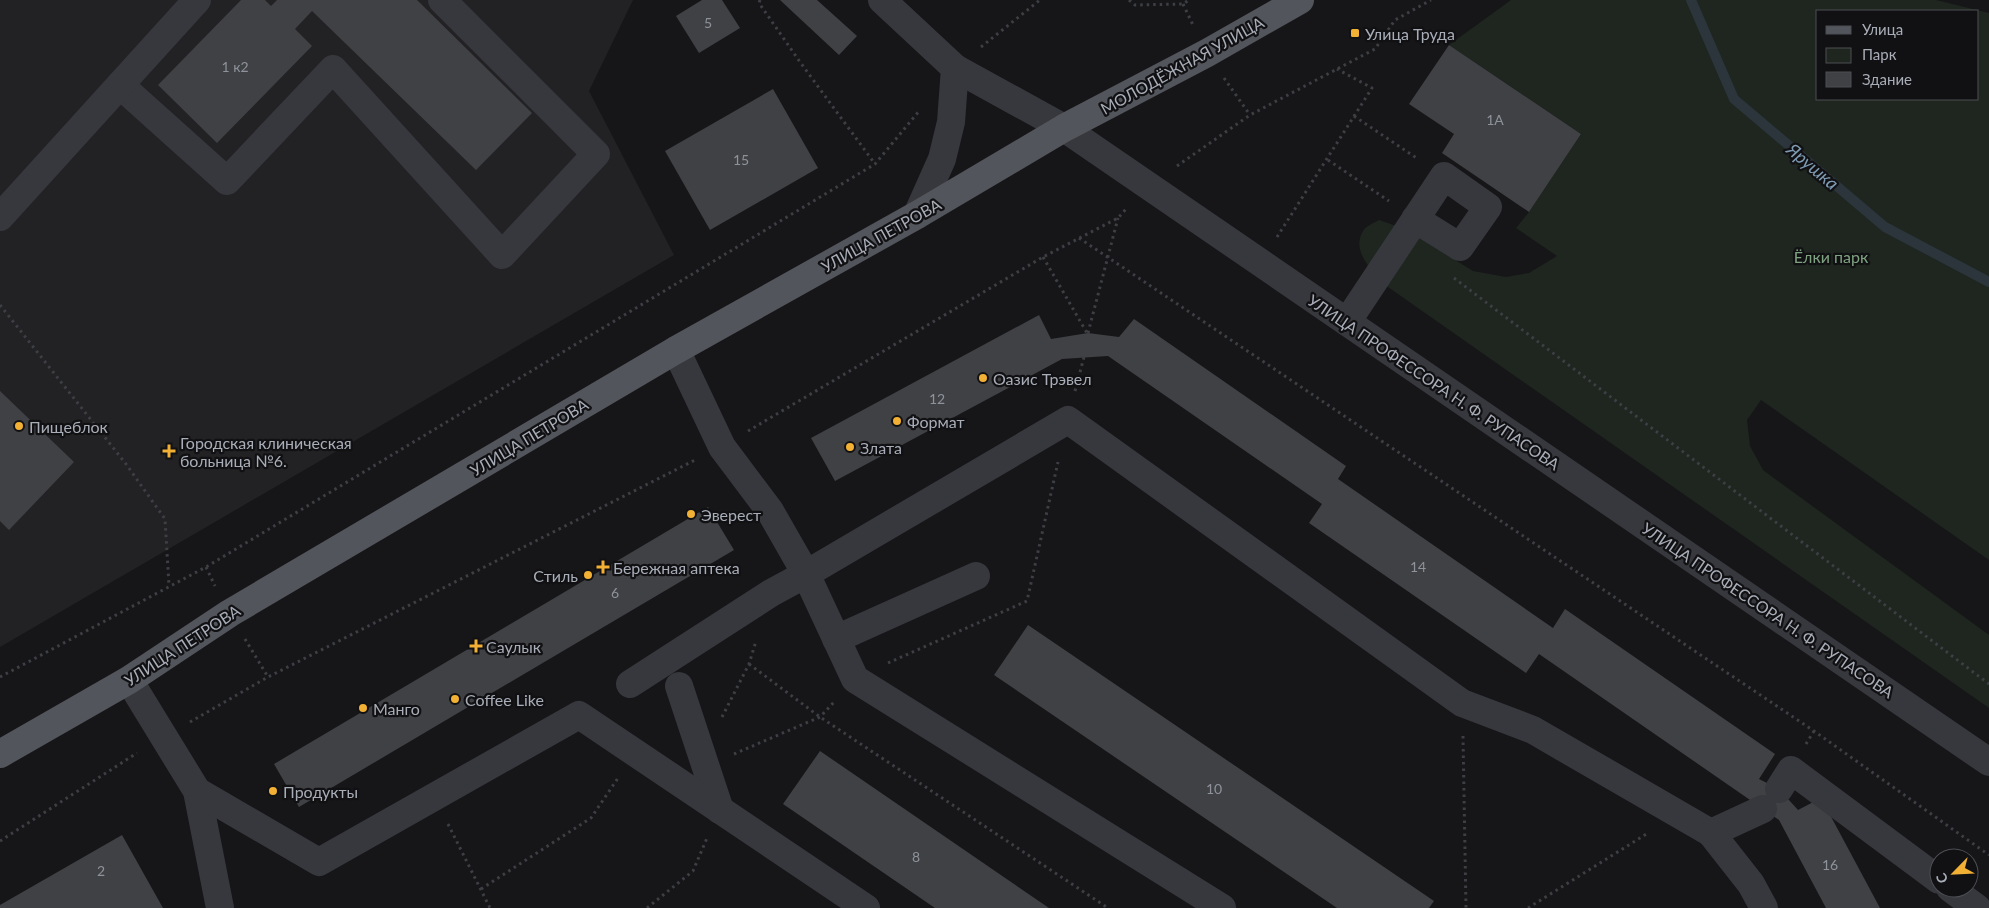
<svg xmlns="http://www.w3.org/2000/svg" width="1989" height="908" font-family="Lato,sans-serif">
<rect width="100%" height="100%" fill="#161618"/>
<path fill="#222225" d="M0 0H633L589 91 674 255 0 647Z"/>
<path fill="#1e261f" fill-rule="evenodd" d="M1511 0H1936L1989 13V560L1761 400 1747 420 1750 446 1763 470 1989 635V708L1388 287C1375 274 1350 252 1363 231 1366 226 1374 223 1379 220L1405 229 1473 271 1506 277 1529 273 1557 256 1516 228 1529 212 1581 134 1449 45ZM1818 11H1978V99H1818Z"/>
<g fill="none" stroke-linecap="round" stroke-linejoin="round">
<path stroke="#2c353c" stroke-width="10" d="M1691 0 1734 99 1885 227 1989 282"/>
</g>
<g fill="#404145">
<path d="M241 0H265L271 6 277 0H417L532 113 476 170 312 11 295 29 312 46 217 143 158 85Z"/>
<path d="M702 0H722L740 28 699 53 676 16Z"/>
<path d="M780 0H817L857 36 839 55Z"/>
<path d="M1449 45 1581 134 1529 212 1442 153 1454 134 1409 104Z"/>
<path d="M773 89 818 168 710 230 665 151Z"/>
<path d="M1039 315 1051 339 1088 333 1119 337 1134 319 1346 466 1338 479 1553 628 1565 609 1775 754 1759 779 1779 789 1798 810 1821 798 1880 908H1826L1779 820 1539 654 1526 673 1309 523 1322 504 1108 356 1062 359 835 481 811 438Z"/>
<path d="M0 391 74 462 9 530 0 521Z"/>
<path d="M708 507 734 550 299 807 274 764Z"/>
<path d="M1028 625 1434 901 1429 908H1337L994 675Z"/>
<path d="M820 751 1049 908H935L783 804Z"/>
<path d="M122 835 163 908H0V905Z"/>
</g>
<g fill="none" stroke-linecap="round" stroke-linejoin="round">
<g stroke="#3d3f44" stroke-width="3" stroke-dasharray="2.5 4" stroke-linecap="butt">
<path d="M760 0 759 3 800 62 875 164"/>
<path d="M1129 0 1135 5 1183 4 1189 0"/>
<path d="M1183 4 1193 25"/>
<path d="M981 47 1040 0"/>
<path d="M1224 78 1250 115"/>
<path d="M1354 116 1418 159"/>
<path d="M1328 160 1389 201"/>
<path d="M1177 166 1250 115 1375 49 1395 20 1431 0"/>
<path d="M1277 237 1372 88 1337 69"/>
<path d="M1079 238 1814 731 1989 855"/>
<path d="M1043 257 1087 333"/>
<path d="M1454 278 1989 684"/>
<path d="M0 305 126 464 165 519 169 586"/>
<path d="M1088 333 1118 218"/>
<path d="M1075 391 1084 357"/>
<path d="M748 431 1043 257 1118 218 1126 209"/>
<path d="M206 567 215 586"/>
<path d="M245 639 268 677"/>
<path d="M888 663 1027 601 1058 462"/>
<path d="M749 664 820 717 1108 908"/>
<path d="M0 677 206 567 875 164 920 110"/>
<path d="M722 717 749 664 756 641"/>
<path d="M190 722 268 677 695 460"/>
<path d="M1463 736 1466 908"/>
<path d="M1806 744 1814 731"/>
<path d="M734 754 820 717 835 701"/>
<path d="M448 824 490 908"/>
<path d="M0 841 137 753"/>
<path d="M481 889 591 818 618 778"/>
<path d="M647 908 693 871 707 838"/>
<path d="M1528 908 1648 833"/>
</g>
<g stroke="#37383d" stroke-width="28">
<path d="M882 0 955 68 1064 128 1989 762"/>
<path d="M120 85 227 181 333 69 502 255 596 154 442 0"/>
<path d="M917 215 942 159 951 122 955 68"/>
<path d="M0 217 197 0"/>
<path d="M1347 322 1444 176 1488 207 1460 247 1415 219"/>
<path d="M676 350 722 447 770 511 806 574 1068 420 1462 703 1533 730 1711 833 1763 809"/>
<path d="M836 639 976 576"/>
<path d="M129 680 197 791 220 908"/>
<path d="M630 684 771 593 806 574 855 679 1222 908"/>
<path d="M679 686 720 810"/>
<path d="M1779 789 1791 770 1939 880"/>
<path d="M197 791 319 862 579 715 866 908"/>
<path d="M1711 833 1751 884 1764 908"/>
<path d="M1950 888 1977 908"/>
</g>
<path stroke="#53555c" stroke-width="28" d="M0 754 129 680 230 613 676 350 917 215 1064 128 1207 53 1300 0"/>
</g>
<g fill="#f2b134" stroke="#111113" stroke-width="2">
<rect x="1350" y="28" width="10" height="10" rx="2.5"/>
<circle cx="983" cy="378" r="5"/>
<circle cx="897" cy="421" r="5"/>
<circle cx="19" cy="426" r="5"/>
<circle cx="850" cy="447" r="5"/>
<path d="M166.5 443.5h5v5h5v5h-5v5h-5v-5h-5v-5h5z"/>
<circle cx="691" cy="514" r="5"/>
<path d="M600.5 559.5h5v5h5v5h-5v5h-5v-5h-5v-5h5z"/>
<circle cx="588" cy="575" r="5"/>
<path d="M473.5 638.5h5v5h5v5h-5v5h-5v-5h-5v-5h5z"/>
<circle cx="455" cy="699" r="5"/>
<circle cx="363" cy="708" r="5"/>
<circle cx="273" cy="791" r="5"/>
</g>
<g text-anchor="middle" dominant-baseline="central" stroke-width="4.5" stroke-linejoin="round" paint-order="stroke">
<g font-size="14" fill="#8e929b">
<text x="708" y="22">5</text>
<text x="235" y="66">1 к2</text>
<text x="1495" y="119">1А</text>
<text x="741" y="159">15</text>
<text x="937" y="398">12</text>
<text x="1418" y="566">14</text>
<text x="615" y="592">6</text>
<text x="1214" y="788">10</text>
<text x="916" y="856">8</text>
<text x="1830" y="864">16</text>
<text x="101" y="870">2</text>
</g>
<g font-size="16" fill="#a8adb8" stroke="#111113" text-anchor="start">
<text x="1365" y="33">Улица Труда</text>
<text x="993" y="378">Оазис Трэвел</text>
<text x="907" y="421">Формат</text>
<text x="29" y="426">Пищеблок</text>
<text x="180" y="442">Городская клиническая<tspan x="180" dy="18">больница №6.</tspan></text>
<text x="860" y="447">Злата</text>
<text x="701" y="514">Эверест</text>
<text x="613" y="567">Бережная аптека</text>
<text x="578" y="575" text-anchor="end">Стиль</text>
<text x="486" y="646">Саулык</text>
<text x="465" y="699">Coffee Like</text>
<text x="373" y="708">Манго</text>
<text x="283" y="791">Продукты</text>
</g>
<g font-size="16" fill="#a8adb8" stroke="#111113">
<text transform="translate(1182 65) rotate(-29)">МОЛОДЁЖНАЯ УЛИЦА</text>
<text transform="translate(881 235) rotate(-29)">УЛИЦА ПЕТРОВА</text>
<text transform="translate(1434 382) rotate(34)">УЛИЦА ПРОФЕССОРА Н. Ф. РУПАСОВА</text>
<text transform="translate(529 437) rotate(-31)">УЛИЦА ПЕТРОВА</text>
<text transform="translate(1768 610) rotate(34)">УЛИЦА ПРОФЕССОРА Н. Ф. РУПАСОВА</text>
<text transform="translate(182 645) rotate(-33)">УЛИЦА ПЕТРОВА</text>
</g>
<g font-size="16" fill="#7fa381" stroke="#111113">
<text x="1831" y="256">Ёлки парк</text>
</g>
<g font-size="18" font-style="italic" fill="#7f9bb3" stroke="#111113">
<text transform="translate(1813 166) rotate(40)">Ярушка</text>
</g>
</g>
<rect x="1816" y="10" width="162" height="90" fill="#111113" stroke="#4d4f55"/>
<rect x="1826" y="26" width="25" height="8" fill="#53555c" stroke="#4d4f55"/>
<text x="1862" y="35" font-size="15" fill="#a8adb8">Улица</text>
<rect x="1826" y="48" width="25" height="15" fill="#1e261f" stroke="#4d4f55"/>
<text x="1862" y="60" font-size="15" fill="#a8adb8">Парк</text>
<rect x="1826" y="72" width="25" height="15" fill="#404145" stroke="#4d4f55"/>
<text x="1862" y="85" font-size="15" fill="#a8adb8">Здание</text>
<g transform="translate(1954 873) rotate(246)"><circle r="24" fill="#111113" stroke="#4d4f55"/>
<path d="M0-4L9 19L0 12L-9 19Z" fill="#f2b134"/>
<text y="-8" font-size="14" font-weight="bold" text-anchor="middle" fill="#a8adb8">С</text>
</g>
</svg>
